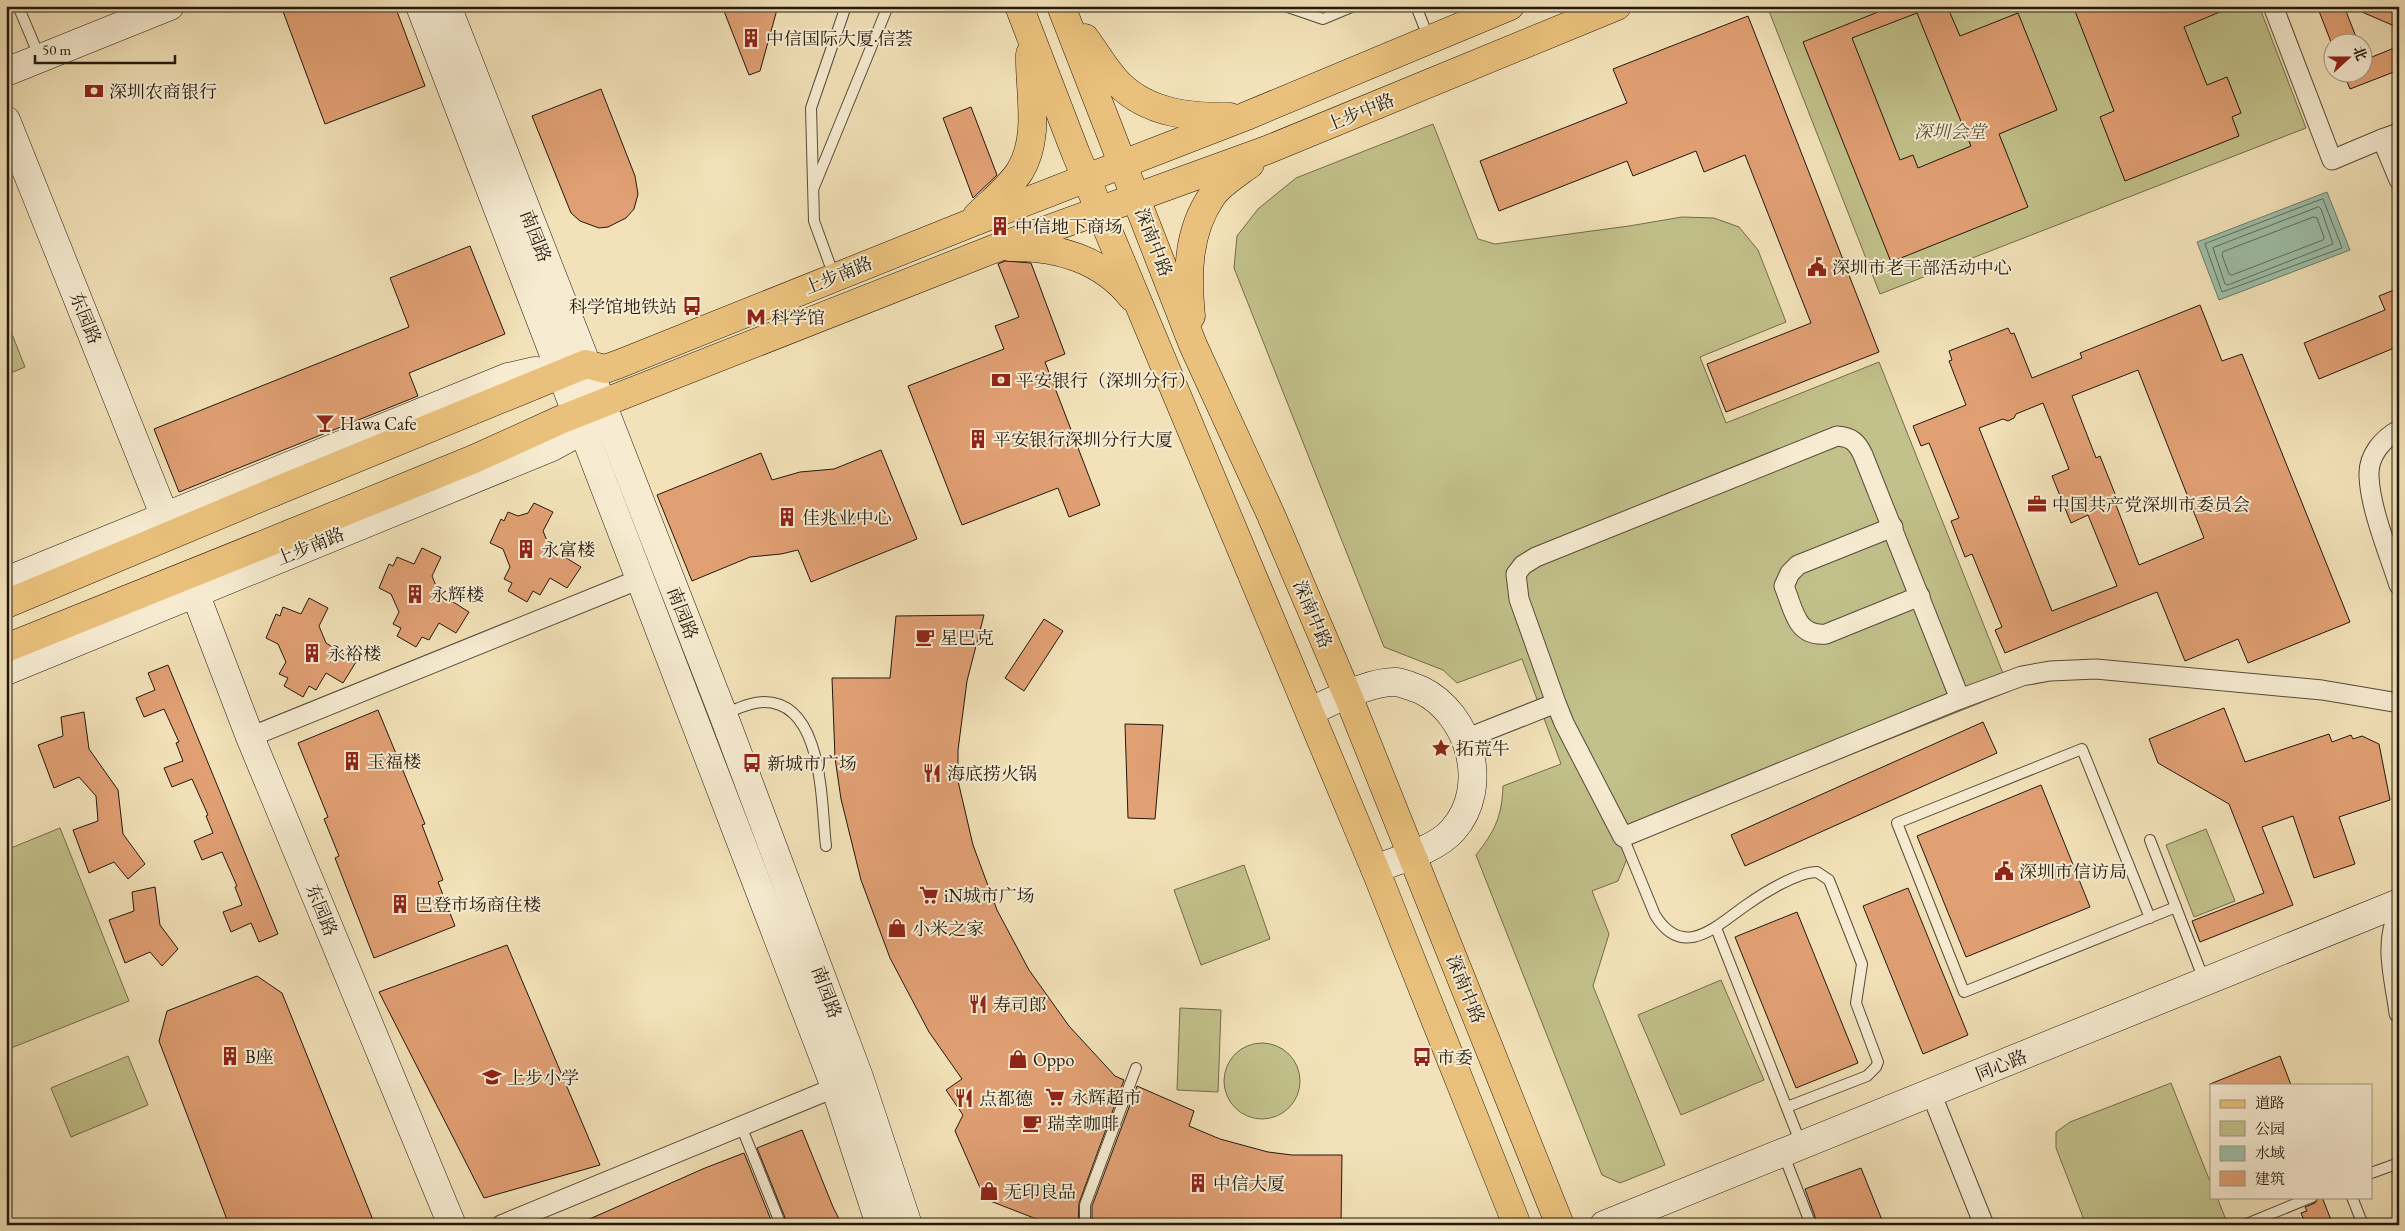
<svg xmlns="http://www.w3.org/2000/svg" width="2405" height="1231" font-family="'EB Garamond','Noto Serif SC',serif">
<rect width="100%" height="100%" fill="#f3e2b9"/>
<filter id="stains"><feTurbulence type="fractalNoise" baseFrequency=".004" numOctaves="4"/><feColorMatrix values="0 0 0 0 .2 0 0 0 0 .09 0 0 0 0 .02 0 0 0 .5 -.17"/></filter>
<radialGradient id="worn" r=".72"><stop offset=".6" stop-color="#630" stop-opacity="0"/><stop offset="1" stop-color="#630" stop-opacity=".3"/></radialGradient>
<g fill="#c2c18b" stroke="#726c4c">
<path d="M1767 6H2259L2306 128 1880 294Z"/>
<path d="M1433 124 1478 239 1495 244 1629 226 1682 217 1714 218 1739 227 1758 250 1786 322 1700 357 1726 423 1879 362 2010 691 1634 841 1618 881 1592 891 1609 934 1593 986 1665 1165 1620 1183 1602 1175 1476 855C1495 831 1502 816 1503 786L1561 764 1522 659 1457 683 1443 670 1384 647 1234 268 1237 236 1258 209 1296 178Z"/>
<path d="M6 319 25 367 6 375Z"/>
<path d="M60 828 129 1001 6 1050V850Z"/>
<path d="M2206 829 2235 901 2194 917 2166 845Z"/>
<path d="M1244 865 1270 939 1201 965 1174 890Z"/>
<path d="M1721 980 1764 1080 1681 1115 1638 1015Z"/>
<path d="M1180 1008 1221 1010 1218 1092 1177 1090Z"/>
<circle cx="1262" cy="1081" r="38"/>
<path d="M128 1056 148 1105 71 1137 51 1088Z"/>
<path d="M2171 1083 2211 1184V1197H2217L2228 1225H2086L2056 1148V1132L2070 1122Z"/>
</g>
<path fill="#9dbfa9" stroke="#6b7c6b" d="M2327 192 2350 250 2219 300 2197 242Z"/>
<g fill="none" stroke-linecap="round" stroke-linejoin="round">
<g stroke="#5f6c5c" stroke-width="1">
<path d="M2323 199 2342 248 2222 292 2205 244Z"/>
<path d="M2319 207 2321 209 2333 244 2228 285 2225 284 2213 248Z"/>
<path d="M2314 217 2317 218 2324 237 2323 240 2232 275 2229 274 2222 255 2223 252Z"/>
</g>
</g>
<g fill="#e1a074" stroke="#21180e" fill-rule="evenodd">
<path d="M281 6H395L425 86 325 124Z"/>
<path d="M722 6H778L760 71 749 75Z"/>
<path d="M1893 6H1947L1960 36 2018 13 2057 110 1999 134 2028 207 1891 262 1803 42ZM1917 13 1971 146 1918 168 1913 155 1900 160 1852 38Z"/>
<path d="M2073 6H2234L2184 27 2207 85 2227 77 2241 113 2232 117 2239 136 2125 181 2100 117 2114 111Z"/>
<path d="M2317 6H2344L2358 42H2331Z"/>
<path d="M2348 6H2399V28Z"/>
<path d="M1748 16 1879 352 1726 412 1707 364 1811 323 1745 155 1704 172 1696 151 1633 176 1627 161 1499 211 1480 161 1627 103 1613 69Z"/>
<path d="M2399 46V70L2350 89 2343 72H2362V61Z"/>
<path d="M601 89 635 176 638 194 634 209 626 218 608 227 599 228 580 221 571 213 532 116Z"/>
<path d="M971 107 997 175 973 198 943 118Z"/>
<path d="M470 246 505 334 409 373 418 396 179 492 154 429 409 327 390 278Z"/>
<path d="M1005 261 1031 263 1065 354 1045 362 1100 505 1069 517 1058 488 962 525 908 386 1004 349 995 326 1019 317 998 264Z"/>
<path d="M2399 288V346L2319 379 2304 343 2385 310 2379 296Z"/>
<path d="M2200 305 2222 361 2242 354 2350 622 2248 663 2238 639 2185 661 2157 592 2005 653 1995 630 2002 627 1972 554 1965 557 1951 521 1959 518 1929 443 1921 446 1913 426 1966 405 1949 361 1952 360 1949 351 2008 328 2011 334 2014 333 2032 378 2082 358 2080 353ZM2138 370 2204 538 2139 565 2116 505 2119 504 2100 456 2096 458 2072 396ZM2043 403 2069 469 2052 476 2071 523 2088 515 2117 586 2052 611 1979 428 2003 419 2008 421 2014 418 2016 414Z"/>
<path d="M881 450 917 539 811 582 798 550 781 554 750 557 692 581 657 495 761 453 772 480 800 472 834 469Z"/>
<path d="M534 503 553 512 543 531 550 548 581 567 567 588 550 578 540 595 533 591 527 602 508 591 512 583 504 579 510 567 503 549 490 543 501 519 504 521 508 512 518 516 528 513Z"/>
<path d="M422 548 441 557 432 576 439 593 469 612 456 633 439 623 429 640 422 637 416 647 397 636 401 628 393 624 399 612 391 594 379 588 389 564 393 566 397 557 414 564Z"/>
<path d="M309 598 328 608 319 626 326 643 356 662 343 683 326 673 316 690 309 686 303 697 284 686 288 678 279 674 286 662 278 644 266 638 276 614 280 616 283 607 301 614Z"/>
<path d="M984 615 967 681 958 750V781L973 845 997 910 1029 970 1069 1026 1115 1076 1124 1080 1079 1203 1078 1225H1052L985 1199 955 1131 963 1115 946 1090 962 1079 929 1032 890 958 861 880 841 799 835 758 832 678H890L896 616Z"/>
<path d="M1044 619 1063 631 1024 691 1005 678Z"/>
<path d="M168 665 278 934 259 942 251 923 231 932 223 912 242 905 235 887 237 886 222 852 202 860 194 841 213 833 206 816 208 815 192 779 172 787 164 768 183 761 176 743 179 742 164 709 144 717 136 698 155 690 148 673Z"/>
<path d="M2224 708 2245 762 2329 734 2332 742 2351 735 2353 739 2362 736 2379 744 2390 800 2339 817 2355 864 2314 878 2293 816 2262 827 2293 905 2200 942 2192 921 2264 893 2229 804 2158 763 2149 739Z"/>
<path d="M378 710 425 824 422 825 443 880 438 882 455 926 374 958 335 858 339 856 324 819 328 817 298 743Z"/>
<path d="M84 712 89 749 118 790 123 834 145 864 128 879 114 862 89 873 73 830 98 821 96 796 79 777 54 788 38 745 63 736 61 717Z"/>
<path d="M1983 722 1997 753 1745 866 1731 835Z"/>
<path d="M1125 724 1163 725 1155 819 1128 818Z"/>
<path d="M2041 785 2090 907 1966 957 1917 836Z"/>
<path d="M155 887 160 925 178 949 162 966 150 952 125 963 109 920 134 911 132 892Z"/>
<path d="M1908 888 1968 1035 1923 1054 1863 906Z"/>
<path d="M1797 912 1858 1063 1796 1088 1735 937Z"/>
<path d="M507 945 600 1165 484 1198 379 992Z"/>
<path d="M257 976 282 993 375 1225H229L159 1041 167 1011Z"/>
<path d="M2280 1056 2291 1085H2210V1084Z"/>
<path d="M1137 1086 1194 1111 1189 1126 1220 1139 1268 1152 1292 1155H1342L1341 1225H1092V1206Z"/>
<path d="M802 1130 833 1207 842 1225H788L757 1148Z"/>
<path d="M744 1153 773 1225H576L705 1168Z"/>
<path d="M1861 1168 1884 1225H1818L1805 1189Z"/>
<path d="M2319 1197H2322L2333 1225H2306L2301 1213 2307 1211 2305 1207 2315 1203Z"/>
</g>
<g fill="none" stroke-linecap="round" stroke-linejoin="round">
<g stroke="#564a39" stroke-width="12">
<g id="lane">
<path d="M18 6 40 58"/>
<path d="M1285 6 1323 19 1354 6"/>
<path d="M1416 6 1429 39"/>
<path d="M814 187 888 6"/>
<path d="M834 276 814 221 811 108 846 6"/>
<path d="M724 714C737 709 750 702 764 702 824 702 821 804 826 846"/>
<path d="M1623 837 1655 915C1684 962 1718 924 1748 904 1763 893 1798 872 1817 872L1829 880 1862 964 1856 1003 1878 1062 1876 1067 1867 1076 1787 1107"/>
<path d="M2150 840 2204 980"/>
<path d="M2150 918 2082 749 1897 823 1964 992 2176 907"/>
<path d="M1716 928 1801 1144"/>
<path d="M741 1126 781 1225"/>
<path d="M1783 1153 1811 1225"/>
<path d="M2371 1173 2399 1163"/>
<path d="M2352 1197 2363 1225"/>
<path d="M1085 1225V1205L1136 1068"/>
<path d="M2244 1225 2312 1197"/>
</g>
</g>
<g stroke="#564a39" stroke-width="21">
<g id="street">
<path d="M2273 6 2332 160 2382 139 2399 180"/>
<path d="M2382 139 2399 133"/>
<path d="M2399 430C2382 439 2368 456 2369 476 2370 508 2389 554 2399 585"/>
<path d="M1893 527 1798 565 1790 573 1784 586C1794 610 1796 637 1826 634L1920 596"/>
<path d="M1960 699 2022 676 2050 671 2096 669 2322 690 2399 703"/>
<path d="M250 737 640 579"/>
<path d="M1465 739 1556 703 1564 723 1623 837 1960 699 1863 455C1857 442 1851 437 1837 436L1536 557 1523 565 1516 574 1519 599 1556 703"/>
<path d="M2399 913C2383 943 2395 981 2399 1013"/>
<path d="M1931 1093 1984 1225"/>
<path d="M501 1225 846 1083"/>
</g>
</g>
<g stroke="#21180e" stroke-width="29">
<g id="secondary">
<path d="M420 6 835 1087 880 1225"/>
<path d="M447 6 723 714 859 1077 908 1225"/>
<path d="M6 72 170 6"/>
<path d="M6 120 165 517"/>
<path d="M6 581 508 377 535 371 561 373"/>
<path d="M195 593 250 737 452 1225"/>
<path d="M6 671 552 447 583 430 595 416"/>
<path d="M1310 711C1334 701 1370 681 1396 682 1404 683 1413 687 1421 690 1470 714 1491 787 1453 830 1437 849 1398 860 1375 869"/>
<path d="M1604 1225 2399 903"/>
</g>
</g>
<g stroke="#21180e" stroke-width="29">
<g id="primary">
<path d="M1019 6 1076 154 1375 869 1517 1225"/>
<path d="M1061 6 1193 345 1271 515 1348 696 1560 1225"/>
<path d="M1085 38C1096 53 1106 71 1119 84 1149 114 1191 117 1230 117"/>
<path d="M977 216C991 202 1009 188 1020 171 1041 136 1029 93 1030 54"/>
<path d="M1010 247C1056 246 1102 259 1132 297"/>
<path d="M1191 316C1187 275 1187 232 1212 196 1220 184 1238 173 1250 164"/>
<path d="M274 492 586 364 605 369 619 364 971 223 1244 117 1510 6"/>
<path d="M292 533 474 459 560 420 991 250 1267 150 1617 6"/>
</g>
</g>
<g stroke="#21180e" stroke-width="29">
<g id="highway">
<path d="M6 604 274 492"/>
<path d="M6 648 292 533"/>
</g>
</g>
<use href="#lane" stroke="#f7ecd2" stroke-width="10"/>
<use href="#street" stroke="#f7ecd2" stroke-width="19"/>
<use href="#secondary" stroke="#f7ecd2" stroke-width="28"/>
<use href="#primary" stroke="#eac17c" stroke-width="28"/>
<use href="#highway" stroke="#eac17c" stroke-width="28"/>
</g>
<defs>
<g id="building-bare" transform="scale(1.5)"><path d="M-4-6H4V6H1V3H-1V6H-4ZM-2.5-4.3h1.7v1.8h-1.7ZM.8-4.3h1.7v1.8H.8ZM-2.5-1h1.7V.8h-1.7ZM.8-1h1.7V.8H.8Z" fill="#8f2418" stroke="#f7ecd2" stroke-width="2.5" paint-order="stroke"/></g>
<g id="bank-bare" transform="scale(1.5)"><path d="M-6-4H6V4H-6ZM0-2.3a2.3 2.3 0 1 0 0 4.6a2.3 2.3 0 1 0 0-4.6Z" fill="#8f2418" stroke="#f7ecd2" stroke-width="2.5" paint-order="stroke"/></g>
<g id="civic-bare" transform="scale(1.5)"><path d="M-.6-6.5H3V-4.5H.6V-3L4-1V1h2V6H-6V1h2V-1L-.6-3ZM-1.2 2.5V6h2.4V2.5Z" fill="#8f2418" stroke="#f7ecd2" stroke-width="2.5" paint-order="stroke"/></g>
<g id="bus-bare" transform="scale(1.5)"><path d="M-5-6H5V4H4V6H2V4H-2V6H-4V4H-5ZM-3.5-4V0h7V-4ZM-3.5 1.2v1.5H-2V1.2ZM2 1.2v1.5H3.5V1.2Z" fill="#8f2418" stroke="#f7ecd2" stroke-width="2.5" paint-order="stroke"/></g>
<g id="metro-bare" transform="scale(1.5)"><path d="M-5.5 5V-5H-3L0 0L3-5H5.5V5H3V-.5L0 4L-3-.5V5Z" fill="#8f2418" stroke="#f7ecd2" stroke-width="2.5" paint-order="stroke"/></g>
<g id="bar-bare" transform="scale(1.5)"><path d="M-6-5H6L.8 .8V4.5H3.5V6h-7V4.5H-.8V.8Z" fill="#8f2418" stroke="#f7ecd2" stroke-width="2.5" paint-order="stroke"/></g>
<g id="office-bare" transform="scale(1.5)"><path d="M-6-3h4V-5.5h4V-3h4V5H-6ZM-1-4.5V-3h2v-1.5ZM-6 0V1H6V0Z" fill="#8f2418" stroke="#f7ecd2" stroke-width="2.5" paint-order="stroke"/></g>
<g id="cafe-bare" transform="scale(1.5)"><path d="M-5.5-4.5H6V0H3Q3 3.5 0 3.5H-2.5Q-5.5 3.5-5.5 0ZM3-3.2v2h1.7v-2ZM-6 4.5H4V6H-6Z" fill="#8f2418" stroke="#f7ecd2" stroke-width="2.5" paint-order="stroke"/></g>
<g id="sight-bare" transform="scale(1.5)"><path d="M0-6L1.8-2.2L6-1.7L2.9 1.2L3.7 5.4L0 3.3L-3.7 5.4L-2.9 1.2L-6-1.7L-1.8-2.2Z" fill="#8f2418" stroke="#f7ecd2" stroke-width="2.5" paint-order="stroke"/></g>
<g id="restaurant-bare" transform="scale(1.5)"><path d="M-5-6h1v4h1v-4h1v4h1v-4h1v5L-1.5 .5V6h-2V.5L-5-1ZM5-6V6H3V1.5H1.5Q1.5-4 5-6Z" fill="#8f2418" stroke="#f7ecd2" stroke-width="2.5" paint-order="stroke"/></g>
<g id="supermarket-bare" transform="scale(1.5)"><path d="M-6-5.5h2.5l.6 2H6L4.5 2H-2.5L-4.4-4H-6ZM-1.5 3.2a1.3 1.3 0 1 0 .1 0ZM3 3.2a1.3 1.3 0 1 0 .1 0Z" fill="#8f2418" stroke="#f7ecd2" stroke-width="2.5" paint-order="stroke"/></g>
<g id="shop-bare" transform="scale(1.5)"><path d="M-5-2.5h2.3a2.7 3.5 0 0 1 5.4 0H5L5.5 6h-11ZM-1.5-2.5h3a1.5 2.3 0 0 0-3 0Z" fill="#8f2418" stroke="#f7ecd2" stroke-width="2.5" paint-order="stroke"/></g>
<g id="school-bare" transform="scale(1.5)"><path d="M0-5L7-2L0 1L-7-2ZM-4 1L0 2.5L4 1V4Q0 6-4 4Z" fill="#8f2418" stroke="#f7ecd2" stroke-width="2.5" paint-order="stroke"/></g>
</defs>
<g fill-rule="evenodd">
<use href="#building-bare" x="751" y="38"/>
<use href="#bank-bare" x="94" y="91"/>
<use href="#building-bare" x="1000" y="226"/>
<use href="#civic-bare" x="1817" y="267"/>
<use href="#bus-bare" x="692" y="306"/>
<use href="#metro-bare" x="756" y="317"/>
<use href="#bank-bare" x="1001" y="380"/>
<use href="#bar-bare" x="325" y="423"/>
<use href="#building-bare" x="978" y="439"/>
<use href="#office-bare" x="2037" y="504"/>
<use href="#building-bare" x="787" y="517"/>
<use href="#building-bare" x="526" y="549"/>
<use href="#building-bare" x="415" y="594"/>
<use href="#cafe-bare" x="925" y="637"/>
<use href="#building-bare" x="312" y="653"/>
<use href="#sight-bare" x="1441" y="748"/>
<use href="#building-bare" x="352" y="761"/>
<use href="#bus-bare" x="752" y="763"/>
<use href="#restaurant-bare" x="932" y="773"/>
<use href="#civic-bare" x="2004" y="871"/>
<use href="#supermarket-bare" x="929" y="895"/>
<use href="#building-bare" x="400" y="904"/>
<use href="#shop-bare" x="897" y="928"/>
<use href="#restaurant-bare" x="978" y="1004"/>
<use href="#building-bare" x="230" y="1056"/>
<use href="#bus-bare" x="1422" y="1057"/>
<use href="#shop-bare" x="1018" y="1059"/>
<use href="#school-bare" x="492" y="1077"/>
<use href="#supermarket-bare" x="1055" y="1097"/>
<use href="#restaurant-bare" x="964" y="1098"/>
<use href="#cafe-bare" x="1032" y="1123"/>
<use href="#building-bare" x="1198" y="1183"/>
<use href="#shop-bare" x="989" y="1191"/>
</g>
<g text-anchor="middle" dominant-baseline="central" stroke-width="4" stroke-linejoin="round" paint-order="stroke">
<g font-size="18" fill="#21180e" stroke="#f7ecd2" text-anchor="start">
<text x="766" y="38">中信国际大厦·信荟</text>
<text x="109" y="91">深圳农商银行</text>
<text x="1015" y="226">中信地下商场</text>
<text x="1832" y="267">深圳市老干部活动中心</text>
<text x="677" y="306" text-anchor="end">科学馆地铁站</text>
<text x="771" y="317">科学馆</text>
<text x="1016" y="380">平安银行（深圳分行）</text>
<text x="340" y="423">Hawa Cafe</text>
<text x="993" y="439">平安银行深圳分行大厦</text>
<text x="2052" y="504">中国共产党深圳市委员会</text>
<text x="802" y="517">佳兆业中心</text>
<text x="541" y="549">永富楼</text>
<text x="430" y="594">永辉楼</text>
<text x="940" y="637">星巴克</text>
<text x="327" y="653">永裕楼</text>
<text x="1456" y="748">拓荒牛</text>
<text x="367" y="761">玉福楼</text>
<text x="767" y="763">新城市广场</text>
<text x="947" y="773">海底捞火锅</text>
<text x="2019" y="871">深圳市信访局</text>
<text x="944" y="895">iN城市广场</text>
<text x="415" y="904">巴登市场商住楼</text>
<text x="912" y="928">小米之家</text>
<text x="993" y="1004">寿司郎</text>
<text x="245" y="1056">B座</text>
<text x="1437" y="1057">市委</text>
<text x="1033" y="1059">Oppo</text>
<text x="507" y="1077">上步小学</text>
<text x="1070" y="1097">永辉超市</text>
<text x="979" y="1098">点都德</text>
<text x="1047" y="1123">瑞幸咖啡</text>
<text x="1213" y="1183">中信大厦</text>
<text x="1004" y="1191">无印良品</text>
</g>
<g font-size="18" fill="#21180e" stroke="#f7ecd2">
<text transform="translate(1360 112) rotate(-22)">上步中路</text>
<text transform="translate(536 236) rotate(69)">南园路</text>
<text transform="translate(1154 242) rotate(69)">深南中路</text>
<text transform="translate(838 275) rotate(-22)">上步南路</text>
<text transform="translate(86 318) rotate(68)">东园路</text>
<text transform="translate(310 546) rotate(-22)">上步南路</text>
<text transform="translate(683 613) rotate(69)">南园路</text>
<text transform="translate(1313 614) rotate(67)">深南中路</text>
<text transform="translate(322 910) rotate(68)">东园路</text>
<text transform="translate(1466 989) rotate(68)">深南中路</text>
<text transform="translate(827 992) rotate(70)">南园路</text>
<text transform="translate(2001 1065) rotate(-22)">同心路</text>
</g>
<g font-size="18" font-style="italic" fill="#59533a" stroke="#f7ecd2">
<text x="1950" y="131">深圳会堂</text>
</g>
</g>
<rect width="2405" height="1231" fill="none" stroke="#f3e2b9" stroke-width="25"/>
<rect x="8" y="8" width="2390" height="1216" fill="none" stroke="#21180e" stroke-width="2.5"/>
<rect x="12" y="12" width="2380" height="1206" fill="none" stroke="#21180e"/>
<rect x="2210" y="1084" width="162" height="115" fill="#f7ecd2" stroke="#a19784"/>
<rect x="2220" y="1100" width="25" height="8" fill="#eac17c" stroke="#a19784"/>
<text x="2255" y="1108" font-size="15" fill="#21180e">道路</text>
<rect x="2220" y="1121" width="25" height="15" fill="#c2c18b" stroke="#a19784"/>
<text x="2255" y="1134" font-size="15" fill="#21180e">公园</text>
<rect x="2220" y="1146" width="25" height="15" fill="#9dbfa9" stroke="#a19784"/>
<text x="2255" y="1158" font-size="15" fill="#21180e">水域</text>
<rect x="2220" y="1171" width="25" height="15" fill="#e1a074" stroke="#a19784"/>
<text x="2255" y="1184" font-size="15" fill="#21180e">建筑</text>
<g transform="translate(2348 58) rotate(69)"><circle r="24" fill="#f7ecd2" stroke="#a19784"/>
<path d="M0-4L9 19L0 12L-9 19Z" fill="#8f2418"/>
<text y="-8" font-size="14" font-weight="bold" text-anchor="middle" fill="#21180e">北</text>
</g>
<path d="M35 55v8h140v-8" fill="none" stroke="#21180e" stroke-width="2.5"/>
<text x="42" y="55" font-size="15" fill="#21180e" stroke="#f7ecd2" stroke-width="4" paint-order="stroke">50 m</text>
<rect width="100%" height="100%" filter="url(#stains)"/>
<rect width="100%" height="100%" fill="url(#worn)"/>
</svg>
